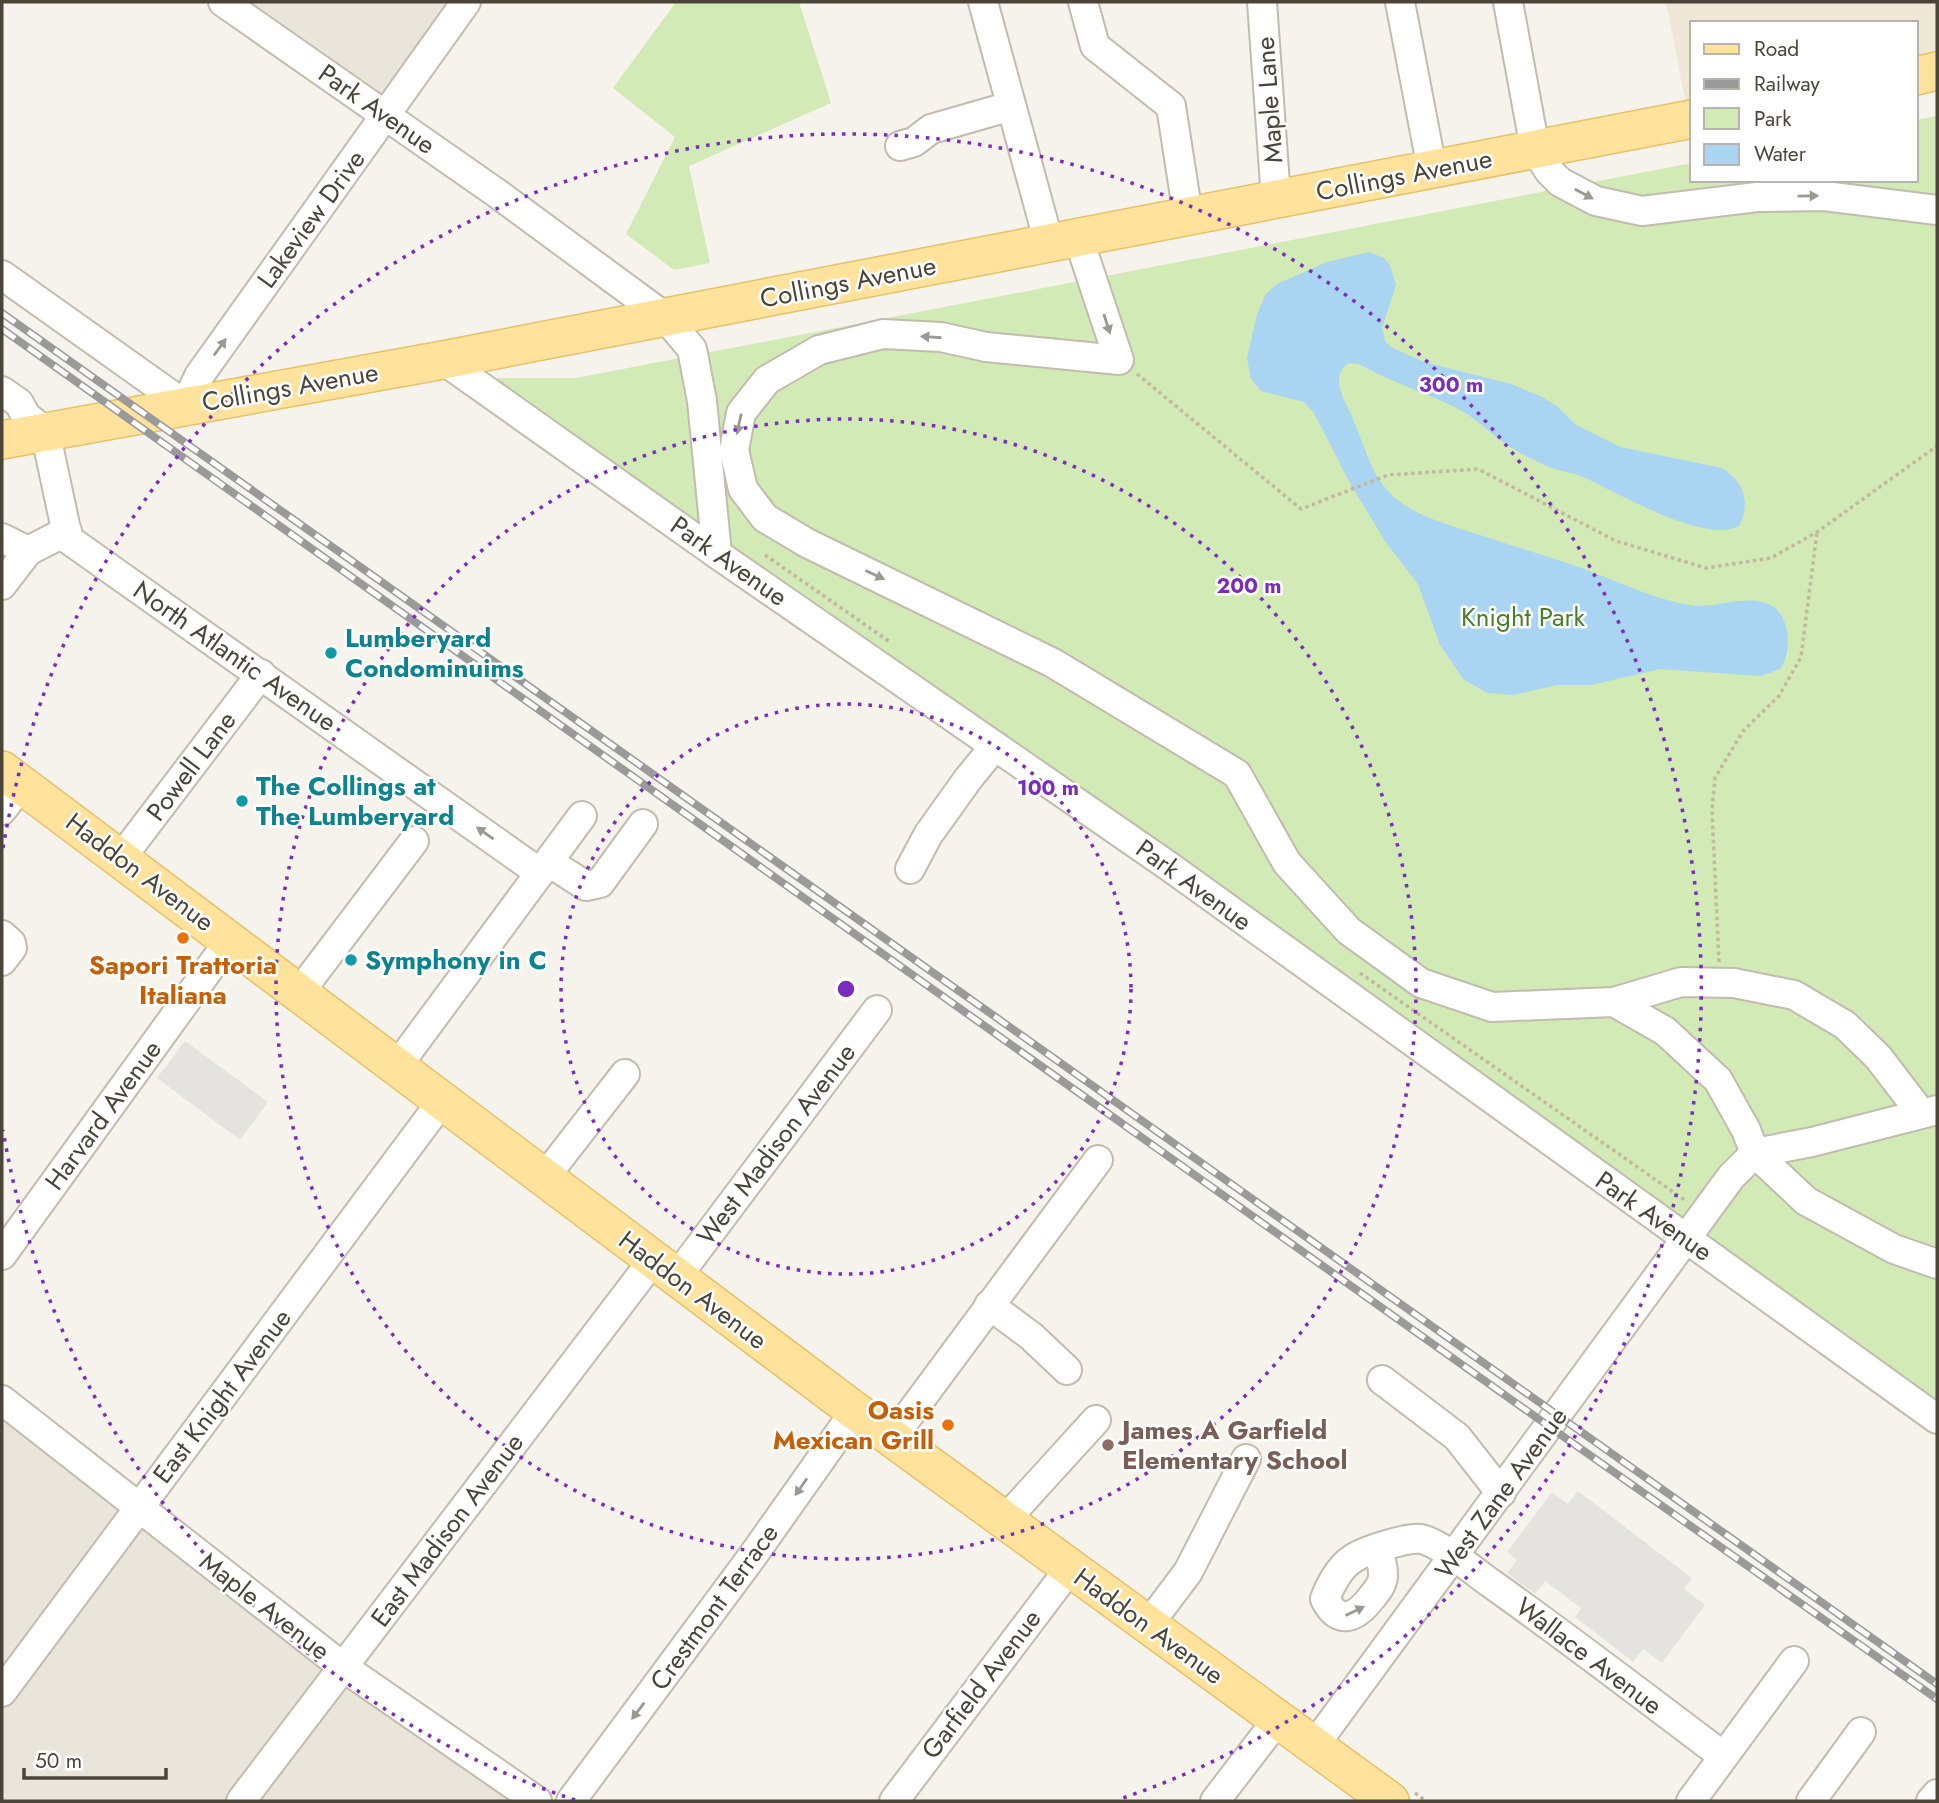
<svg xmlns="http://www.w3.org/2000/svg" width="1939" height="1803" font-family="Jost,sans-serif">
<rect width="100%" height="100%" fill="#f6f3ec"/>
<g fill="#eae5da">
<path d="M227 2H464L385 115Z"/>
<path d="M2 1393 539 1801H2Z"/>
</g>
<path fill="#efe8d6" d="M1666 2H1937V71L1916 76V23H1692V119L1689 120Z"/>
<g fill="#d2eab5">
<path d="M676 2H799L831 103 689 166 710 263 674 270 626 234 675 137 613 88Z"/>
<path d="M1937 116V1415L492 393 497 378H576L1692 163V180H1916V120Z"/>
</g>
<g fill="#e5e3e0">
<path d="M185 1041 268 1102 240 1140 157 1078Z"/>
<path d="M1578 1491 1692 1578 1684 1589 1705 1605 1662 1663 1643 1649 1633 1662 1575 1617 1581 1608 1545 1581 1535 1594 1507 1573 1517 1560 1507 1552 1552 1492 1568 1504Z"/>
</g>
<path fill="#a9d4f2" d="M1369 252 1384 258 1390 266 1396 285 1382 328 1385 341 1391 347 1424 362 1511 384 1542 397 1558 407 1576 425 1620 447 1722 468C1744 481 1751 503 1739 526 1705 545 1615 491 1581 476 1573 473 1564 472 1555 469 1538 463 1519 453 1503 442 1487 431 1475 417 1456 408 1425 392 1390 382 1359 364L1349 363C1331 374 1341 395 1349 410 1363 439 1370 477 1395 498 1415 515 1443 523 1467 531 1503 543 1538 553 1573 565 1611 578 1649 598 1689 605 1715 610 1747 592 1772 606 1791 617 1792 653 1780 669L1761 676 1660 669 1591 685H1558L1513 695 1487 693 1463 679 1440 645 1418 584 1385 541 1351 485 1314 413 1304 402 1261 391 1251 379 1247 358 1257 314 1266 294 1277 284 1327 262Z"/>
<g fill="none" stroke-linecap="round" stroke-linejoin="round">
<g stroke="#c2bbae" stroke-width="32">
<g id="minor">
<path d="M223 2 498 194 665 317 692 349 702 401 717 554"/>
<path d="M983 2 1049 243"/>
<path d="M1083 2 1095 46 1171 106 1188 216"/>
<path d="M1262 2 1276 199"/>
<path d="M1400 2 1432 169"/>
<path d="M1508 2 1535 149 1549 171 1560 182 1596 201 1642 211 1757 197 1824 196 1937 210"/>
<path d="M900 146 914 142 931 129 1011 106"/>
<path d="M1078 237 1119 360 986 347 941 337 883 334 819 350 767 380 741 413 734 450 743 489 765 518 807 543 1053 663 1237 774 1287 863 1349 931 1421 983 1492 1007 1614 1002 1665 1031 1718 1080 1746 1130 1755 1153 1806 1201 1894 1249 1937 1264"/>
<path d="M2 275 185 405 199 376 466 2"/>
<path d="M443 360 717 554 1170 867 1937 1419"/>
<path d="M2 391 19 403 26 416 45 431 68 539 540 873"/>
<path d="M2 538 28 551"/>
<path d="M2 585 28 551 67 531"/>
<path d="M2 810 22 784"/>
<path d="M121 858 261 674"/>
<path d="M549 862 586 886 600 883 643 824"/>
<path d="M910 869 928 835 968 779 995 746"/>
<path d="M2 935 11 943 12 948 2 961"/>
<path d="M301 993 311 977 414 841"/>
<path d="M1614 1002 1681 982 1734 983 1794 995 1845 1025 1878 1057 1921 1113"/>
<path d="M398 1065 582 816"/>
<path d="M544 1178 625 1074"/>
<path d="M2 1255 230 940"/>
<path d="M676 1278 877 1010"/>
<path d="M989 1305 1031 1336 1067 1370"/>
<path d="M1382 1380 1457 1437 1501 1493"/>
<path d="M2 1400 343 1667 537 1801"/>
<path d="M892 1438 1098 1160"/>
<path d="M1005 1520 1096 1420"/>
<path d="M1378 1549C1380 1558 1384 1568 1383 1577 1382 1585 1377 1591 1372 1597 1357 1617 1339 1627 1325 1599 1329 1587 1340 1567 1351 1560 1362 1551 1408 1537 1421 1539 1438 1542 1474 1571 1489 1582 1568 1638 1646 1698 1723 1756"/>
<path d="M1148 1625 1188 1572 1246 1459"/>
<path d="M2 1692 442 1101"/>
<path d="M1314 1746 1731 1177 1755 1153 1812 1142 1937 1110"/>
<path d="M241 1801 653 1260"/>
<path d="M571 1801 754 1554 855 1411"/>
<path d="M894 1801 1070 1568"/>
<path d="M1215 1801 1278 1719"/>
<path d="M1691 1801 1794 1661"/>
<path d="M1811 1801 1861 1732"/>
<path d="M1931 1801 1937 1794"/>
</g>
</g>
<g stroke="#e6c16a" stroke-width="40">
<g id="major">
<path d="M1916 76 1937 71"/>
<path d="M2 440 443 360 1692 119"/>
<path d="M2 770 855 1411 1390 1801"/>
</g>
</g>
<g stroke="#c4b79f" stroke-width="3.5" stroke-dasharray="3.5 3.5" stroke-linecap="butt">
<path d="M1137 374 1301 509 1388 475 1478 469 1616 541 1706 568 1771 558 1817 532 1937 446"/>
<path d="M765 555 890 642"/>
<path d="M1719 962 1712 810 1715 778 1743 731 1779 696 1801 657 1817 532"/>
<path d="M1360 973 1686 1201"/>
<path d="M1415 1793 1426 1801"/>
</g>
<use href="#minor" stroke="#fff" stroke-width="28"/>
<use href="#major" stroke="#ffe39c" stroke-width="37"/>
<g stroke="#9a9a9a" stroke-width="8">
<g id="rail">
<path d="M2 313 1937 1684"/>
<path d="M2 329 1564 1437 1937 1699"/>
</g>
</g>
<use href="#rail" stroke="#fff" stroke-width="5" stroke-dasharray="16" stroke-linecap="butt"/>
</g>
<defs><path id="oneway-solid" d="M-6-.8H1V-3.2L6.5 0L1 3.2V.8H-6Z" transform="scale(1.75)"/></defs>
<g fill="#9c9892">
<use href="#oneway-solid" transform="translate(1584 194) rotate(28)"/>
<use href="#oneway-solid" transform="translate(1808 196) rotate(-1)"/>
<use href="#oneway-solid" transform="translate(1107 324) rotate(72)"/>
<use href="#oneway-solid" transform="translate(931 337) rotate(-176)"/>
<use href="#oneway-solid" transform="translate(220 347) rotate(-54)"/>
<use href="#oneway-solid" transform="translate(739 424) rotate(102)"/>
<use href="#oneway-solid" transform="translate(875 575) rotate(25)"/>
<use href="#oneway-solid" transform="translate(485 833) rotate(-145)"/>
<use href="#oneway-solid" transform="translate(801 1487) rotate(125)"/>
<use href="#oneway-solid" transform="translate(1355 1611) rotate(-26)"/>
<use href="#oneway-solid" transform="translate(638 1711) rotate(127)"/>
</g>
<g fill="none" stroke="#7b2cbf" stroke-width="3.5" stroke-dasharray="3.5 7">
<circle cx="846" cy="989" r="285"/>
<circle cx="846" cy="989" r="570"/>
<path d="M575 1800A855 855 0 0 1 3 1130M3 848A855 855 0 1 1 1117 1800"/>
</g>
<g fill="#0f9aa8" stroke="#fff" stroke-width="2.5">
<circle cx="331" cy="653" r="7"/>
<circle cx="242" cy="801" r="7"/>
<circle cx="351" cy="960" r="7"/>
</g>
<g fill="#e8710a" stroke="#fff" stroke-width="2.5">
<circle cx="183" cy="938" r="7"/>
<circle cx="948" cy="1425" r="7"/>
</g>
<circle fill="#8d6e63" stroke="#fff" stroke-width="2.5" cx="1108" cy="1445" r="7"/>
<g text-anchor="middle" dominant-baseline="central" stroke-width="5" stroke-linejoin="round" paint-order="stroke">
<g font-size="26" fill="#4b4439" stroke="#fff">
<text transform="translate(1269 100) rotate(-94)">Maple Lane</text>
<text transform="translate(377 109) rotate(35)">Park Avenue</text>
<text transform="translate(1404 175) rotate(-11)">Collings Avenue</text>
<text transform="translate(311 219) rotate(-54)">Lakeview Drive</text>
<text transform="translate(848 282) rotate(-11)">Collings Avenue</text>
<text transform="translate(290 387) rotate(-10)">Collings Avenue</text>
<text transform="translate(729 561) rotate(35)">Park Avenue</text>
<text transform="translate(235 656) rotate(35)">North Atlantic Avenue</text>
<text transform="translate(191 766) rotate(-53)">Powell Lane</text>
<text transform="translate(140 872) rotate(37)">Haddon Avenue</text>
<text transform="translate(1194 885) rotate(36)">Park Avenue</text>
<text transform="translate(103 1115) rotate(-54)">Harvard Avenue</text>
<text transform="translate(776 1144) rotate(-53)">West Madison Avenue</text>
<text transform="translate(1654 1216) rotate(35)">Park Avenue</text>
<text transform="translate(693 1290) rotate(37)">Haddon Avenue</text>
<text transform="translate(222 1396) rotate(-53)">East Knight Avenue</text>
<text transform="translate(1501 1493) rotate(-54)">West Zane Avenue</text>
<text transform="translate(447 1530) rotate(-53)">East Madison Avenue</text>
<text transform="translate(265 1606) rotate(38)">Maple Avenue</text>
<text transform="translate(714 1607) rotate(-54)">Crestmont Terrace</text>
<text transform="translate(1149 1626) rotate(36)">Haddon Avenue</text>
<text transform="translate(1589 1656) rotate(37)">Wallace Avenue</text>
<text transform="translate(981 1684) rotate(-53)">Garfield Avenue</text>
</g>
<g font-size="26" fill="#4a7f2a" stroke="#fff">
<text x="1523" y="617">Knight Park</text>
</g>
<g font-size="26" font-weight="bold" fill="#0d838f" stroke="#fff" text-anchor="start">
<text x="345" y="638">Lumberyard<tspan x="345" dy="30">Condominuims</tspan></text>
<text x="256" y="786">The Collings at<tspan x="256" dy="30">The Lumberyard</tspan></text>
<text x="365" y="960">Symphony in C</text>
</g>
<g font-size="26" font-weight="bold" fill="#c56008" stroke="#fff">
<text x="183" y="965">Sapori Trattoria<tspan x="183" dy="30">Italiana</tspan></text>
<text x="934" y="1410" text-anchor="end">Oasis<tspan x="934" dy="30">Mexican Grill</tspan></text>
</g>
<g font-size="26" font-weight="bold" fill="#785e54" stroke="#fff" text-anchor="start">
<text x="1122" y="1430">James A Garfield<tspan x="1122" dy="30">Elementary School</tspan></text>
</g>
</g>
<circle cx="846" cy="989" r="10" fill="#7b2cbf" stroke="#fff" stroke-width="3.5"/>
<g font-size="21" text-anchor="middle" font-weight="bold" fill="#7b2cbf" stroke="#fff" stroke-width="5" stroke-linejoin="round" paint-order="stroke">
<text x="1451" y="392">300 m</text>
<text x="1249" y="593">200 m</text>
<text x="1048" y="795">100 m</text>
</g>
<rect width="1939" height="1803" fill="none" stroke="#4b4439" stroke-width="7"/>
<rect x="1690" y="21" width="228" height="161" fill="#ffffff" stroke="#b7b4b0" stroke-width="2"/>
<rect x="1704" y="44" width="35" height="10" fill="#ffe39c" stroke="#b7b4b0" stroke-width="2"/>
<text x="1754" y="56" font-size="21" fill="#4b4439">Road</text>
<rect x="1704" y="79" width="35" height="10" fill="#9a9a9a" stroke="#b7b4b0" stroke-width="2"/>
<text x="1754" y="91" font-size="21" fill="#4b4439">Railway</text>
<rect x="1704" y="108" width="35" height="21" fill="#d2eab5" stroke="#b7b4b0" stroke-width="2"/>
<text x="1754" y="126" font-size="21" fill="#4b4439">Park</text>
<rect x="1704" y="144" width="35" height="21" fill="#a9d4f2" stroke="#b7b4b0" stroke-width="2"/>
<text x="1754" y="161" font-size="21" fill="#4b4439">Water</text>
<path d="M24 1768v10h142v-10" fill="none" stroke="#4b4439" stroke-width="3.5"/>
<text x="35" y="1768" font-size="21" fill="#4b4439" stroke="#ffffff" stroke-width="5" paint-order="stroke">50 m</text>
</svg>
